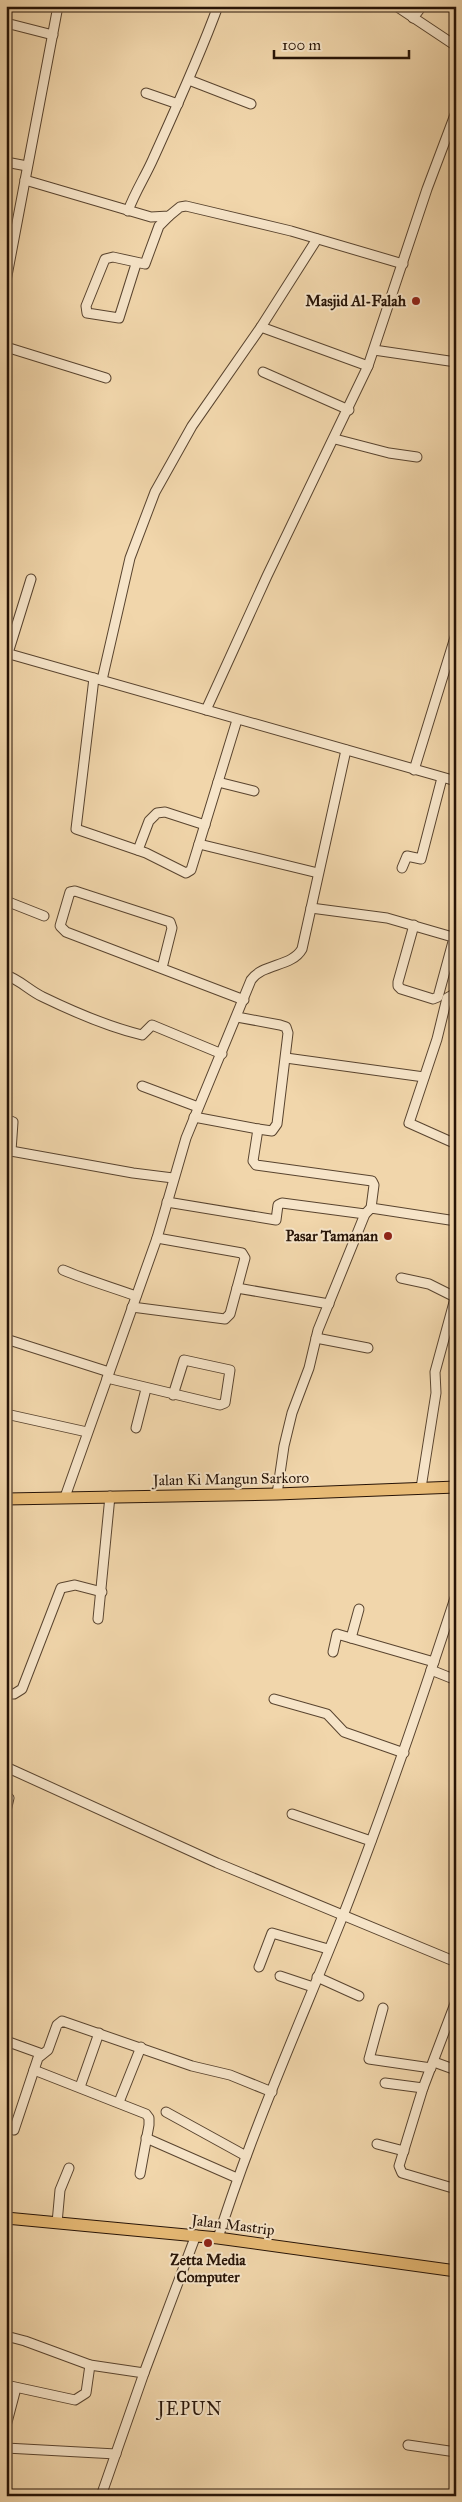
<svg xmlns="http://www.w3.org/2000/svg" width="462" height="2502" font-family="'IM FELL Great Primer',serif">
<rect width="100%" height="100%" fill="#f1d6ab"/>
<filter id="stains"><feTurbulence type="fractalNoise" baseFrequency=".004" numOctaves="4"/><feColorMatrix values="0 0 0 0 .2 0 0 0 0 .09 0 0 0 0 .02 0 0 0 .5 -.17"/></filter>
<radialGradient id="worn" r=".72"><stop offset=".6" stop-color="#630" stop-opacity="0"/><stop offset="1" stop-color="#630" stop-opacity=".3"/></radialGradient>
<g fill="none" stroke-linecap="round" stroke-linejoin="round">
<g stroke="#59442f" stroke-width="11">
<g id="minor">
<path d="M396 6 456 46"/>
<path d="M413 18 422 6"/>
<path d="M6 23 53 35"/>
<path d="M189 80 251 104"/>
<path d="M146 93 178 104"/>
<path d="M6 162 27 166"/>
<path d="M25 180 151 217 169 216 180 207 186 206 291 231 403 264"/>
<path d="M128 211C135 192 145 177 153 159 176 108 199 58 218 6"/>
<path d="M136 264 119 318 87 313 86 306 105 259 113 257 145 264 159 226 169 216"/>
<path d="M6 281 58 6"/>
<path d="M261 327 368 366"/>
<path d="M6 347 106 378"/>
<path d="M374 350 456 362"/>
<path d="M263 372 349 410"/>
<path d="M335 439 389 453 417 457"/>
<path d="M6 653 456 781"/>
<path d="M8 653 31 579"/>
<path d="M94 678 76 829 146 853 186 873 191 870 237 720"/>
<path d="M102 680 130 558 155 492 192 426 261 327 317 239"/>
<path d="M206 710 267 576 368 366 427 189 456 112"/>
<path d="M414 770 456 634"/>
<path d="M218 782 254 791"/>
<path d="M199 844 318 873"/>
<path d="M138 850 149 821 157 813 165 812 205 825"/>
<path d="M402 868 407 856 421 859 442 778"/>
<path d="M6 901 44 916"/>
<path d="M311 908 387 918 456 938"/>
<path d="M414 925 398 982V986L401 989 433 999 438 997 454 938"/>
<path d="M162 968 172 928 170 922 75 891 70 892 60 926 66 932 244 1000"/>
<path d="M6 975C20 980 30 991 43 997 74 1012 109 1027 142 1035L152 1025 222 1054"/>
<path d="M456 993 447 998 437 1039 409 1123 456 1144"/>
<path d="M237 1017 280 1025 286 1027 288 1033 277 1124 272 1131 258 1129"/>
<path d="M286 1058 424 1077"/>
<path d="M142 1086 198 1107"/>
<path d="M194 1117 258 1129 253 1161 256 1165 372 1181 374 1185 371 1208"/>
<path d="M6 1119 13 1122 11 1151"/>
<path d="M6 1154 11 1151 133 1173 173 1178"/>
<path d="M167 1202 276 1220 278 1205 282 1203 365 1214"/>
<path d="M157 1238 242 1253 245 1258 237 1288"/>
<path d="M63 1270C87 1280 111 1287 136 1296"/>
<path d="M401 1278 429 1284 455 1297"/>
<path d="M132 1307 225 1319 230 1314 237 1288 329 1304"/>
<path d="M316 1338 368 1348"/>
<path d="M6 1339 109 1372"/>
<path d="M107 1378 220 1405 225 1403 230 1370 184 1360 173 1395"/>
<path d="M6 1414 87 1432"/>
<path d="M136 1428 146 1389"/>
<path d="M421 1488 436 1393 435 1372 456 1295"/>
<path d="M277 1494 284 1446 292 1413 309 1368 318 1330 365 1214 371 1208 456 1221"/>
<path d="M65 1497 157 1238 186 1138 251 980C263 963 292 967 302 949L346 750"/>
<path d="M98 1619 110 1496"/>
<path d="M351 1638 359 1609"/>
<path d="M333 1652 337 1634 434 1662"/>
<path d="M431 1670 456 1680"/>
<path d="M6 1694H14L22 1689 61 1588 75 1585 102 1592"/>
<path d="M274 1699 327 1714 344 1732 404 1753"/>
<path d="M6 1767 217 1863 456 1962"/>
<path d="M6 1796 9 1798 6 1811"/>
<path d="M292 1814 371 1841"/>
<path d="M259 1967 272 1933 328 1949"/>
<path d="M280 1976 313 1987"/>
<path d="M317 1977 359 1996"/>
<path d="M456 2001 423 2088 399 2166 402 2173 456 2189"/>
<path d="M383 2008 369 2059 431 2068"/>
<path d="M6 2041 42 2054"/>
<path d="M434 2062 456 2070"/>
<path d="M34 2070 146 2114 149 2118V2125L140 2174"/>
<path d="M385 2083 423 2088"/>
<path d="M80 2087 99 2033"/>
<path d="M119 2102 141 2047"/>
<path d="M166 2112 246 2156"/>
<path d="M14 2130 38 2058 48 2050 57 2025 62 2021 192 2066 230 2075 272 2092"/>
<path d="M146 2138 237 2178"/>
<path d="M377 2144 404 2151"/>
<path d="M57 2223 60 2190 69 2168"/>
<path d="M218 2238C253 2127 301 2021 344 1913 385 1808 421 1702 456 1595"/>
<path d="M6 2336 25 2341 90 2365 144 2373"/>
<path d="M6 2385 75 2400 86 2393 90 2365"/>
<path d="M6 2426 16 2388"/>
<path d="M408 2445 456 2452"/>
<path d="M6 2448 116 2454"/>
<path d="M6 2495 7 2496"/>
<path d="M101 2496 144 2373 196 2235"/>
</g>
</g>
<g stroke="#261306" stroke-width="13">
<g id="major">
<path d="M6 1499 277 1494 456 1487"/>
<path d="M6 2218 218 2238 456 2271"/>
</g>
</g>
<use href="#minor" stroke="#f6e4c8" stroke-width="9"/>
<use href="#major" stroke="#e8bb76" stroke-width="11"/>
</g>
<g fill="#8f2418" stroke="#f6e4c8" stroke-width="2">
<circle cx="416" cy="301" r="5"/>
<circle cx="388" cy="1236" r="5"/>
<circle cx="208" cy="2243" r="5"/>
</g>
<g text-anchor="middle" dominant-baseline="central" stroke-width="4" stroke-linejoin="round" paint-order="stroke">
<g font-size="15" font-weight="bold" fill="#261306" stroke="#f6e4c8" text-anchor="end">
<text x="406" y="301">Masjid Al-Falah</text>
<text x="378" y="1236">Pasar Tamanan</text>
<text x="208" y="2260" text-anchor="middle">Zetta Media<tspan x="208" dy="17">Computer</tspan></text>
</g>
<g font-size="15" fill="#261306" stroke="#f6e4c8">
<text transform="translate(231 1479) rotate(-1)">Jalan Ki Mangun Sarkoro</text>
<text transform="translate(233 2225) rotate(7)">Jalan Mastrip</text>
</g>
<g font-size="18" letter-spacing="1" fill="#261306" stroke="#f6e4c8">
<text x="190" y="2409">JEPUN</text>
</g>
</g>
<rect width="462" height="2502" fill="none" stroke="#f1d6ab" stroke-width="25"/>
<rect x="8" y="8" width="447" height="2487" fill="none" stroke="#261306" stroke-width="2.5"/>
<rect x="12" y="12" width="437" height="2477" fill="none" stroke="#261306"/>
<path d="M274 50v8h135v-8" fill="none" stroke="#261306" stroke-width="2.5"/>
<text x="282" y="50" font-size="15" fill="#261306" stroke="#f6e4c8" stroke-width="4" paint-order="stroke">100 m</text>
<rect width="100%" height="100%" filter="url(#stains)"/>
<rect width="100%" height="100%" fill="url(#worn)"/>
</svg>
